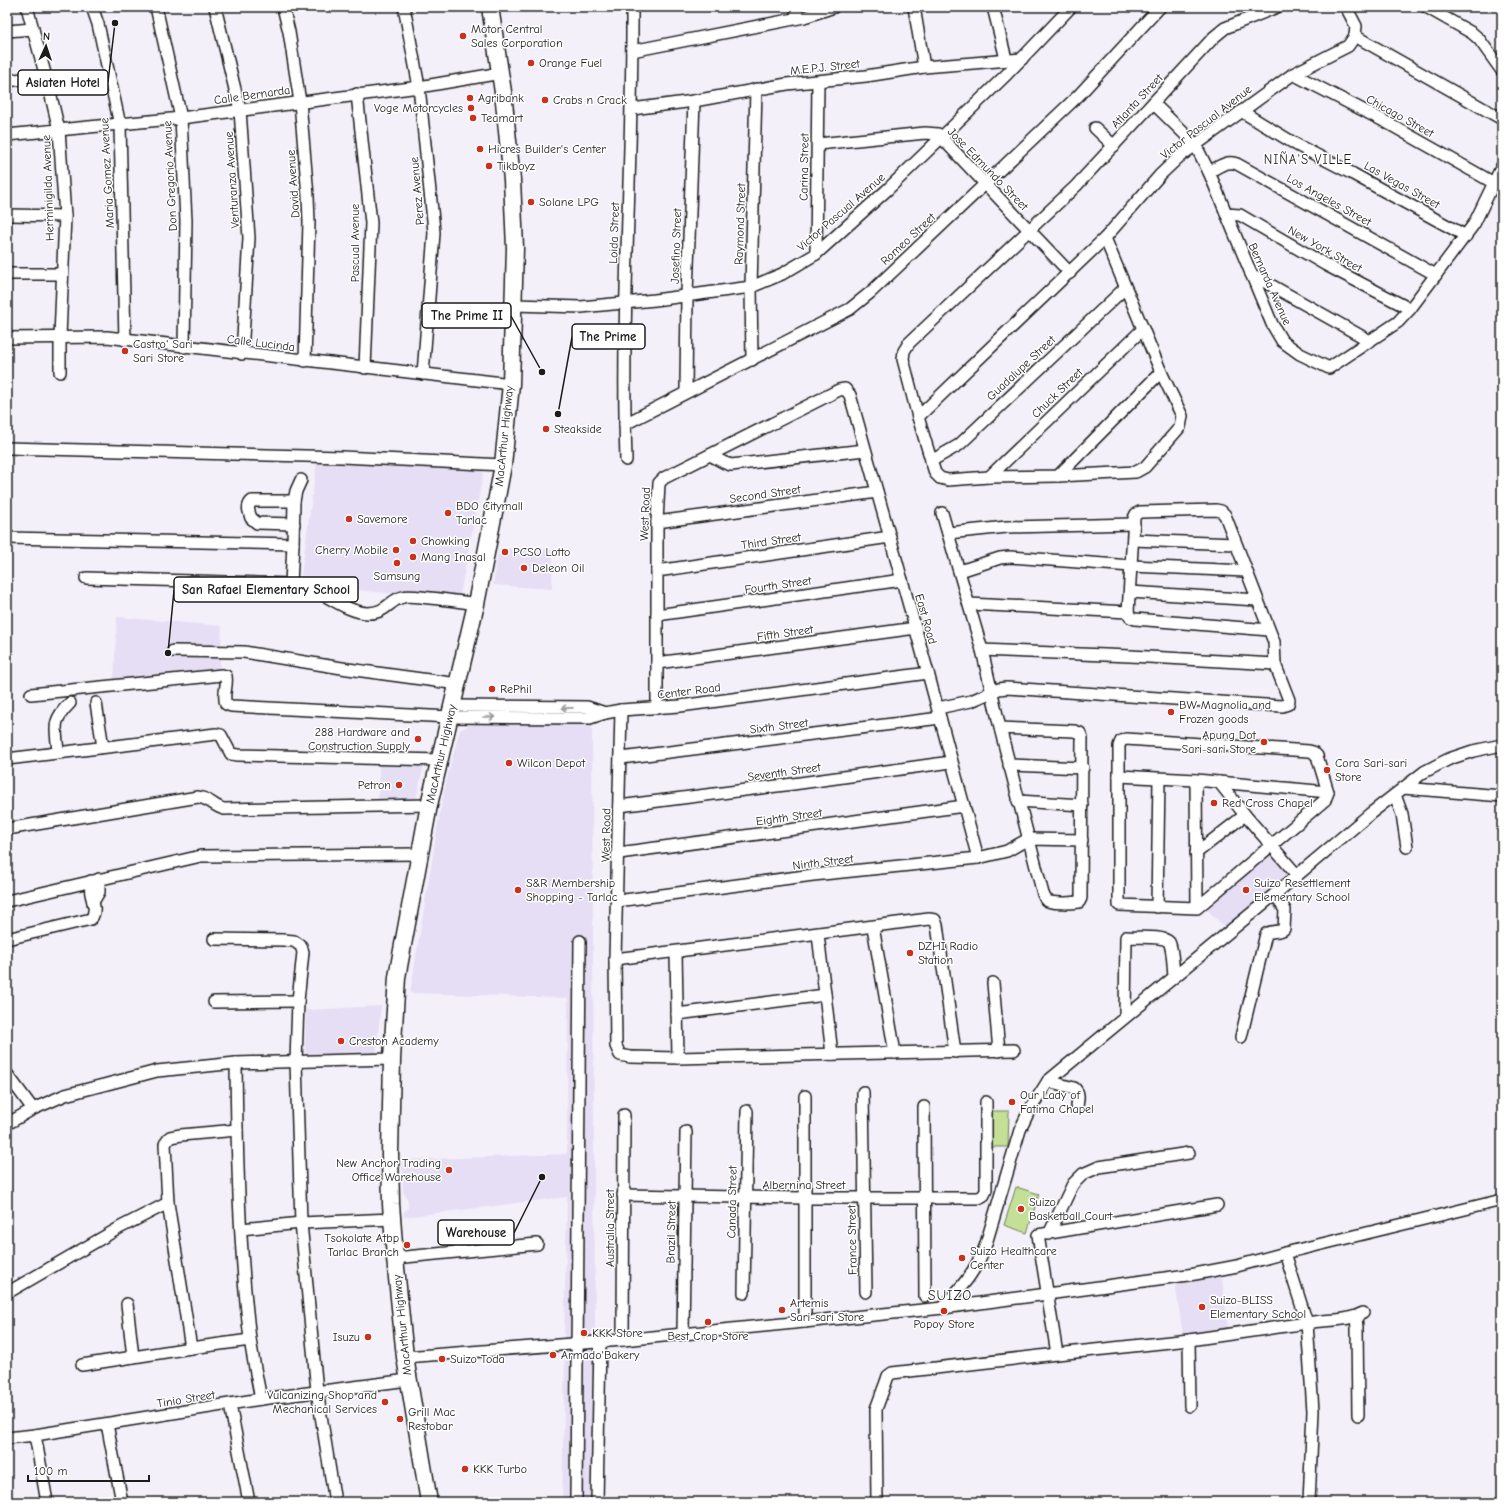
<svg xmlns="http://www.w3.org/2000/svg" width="1509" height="1509" font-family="'Comic Neue',sans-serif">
<rect width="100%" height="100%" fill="#f4f0fa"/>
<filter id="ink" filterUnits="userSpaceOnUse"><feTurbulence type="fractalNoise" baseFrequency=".025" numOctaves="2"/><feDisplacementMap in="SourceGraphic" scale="8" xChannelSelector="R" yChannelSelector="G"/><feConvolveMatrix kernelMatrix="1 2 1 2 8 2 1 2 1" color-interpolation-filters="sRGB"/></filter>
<g filter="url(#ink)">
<g fill="#e6def4">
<path d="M317 461 484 469 459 600 375 592 300 583Z"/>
<path d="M499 549 553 550 552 589 493 585Z"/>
<path d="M117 617 222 626 219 682 114 680Z"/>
<path d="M567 721 592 724 595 1340 564 1342 567 1197 404 1217 403 1213 408 1208V1200L403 1192 402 1160 567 1154 568 998 410 993 440 812 448 774 460 730 469 725 491 722Z"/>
<path d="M379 765H424L415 804H378Z"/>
<path d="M1271 851 1288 873 1225 927 1203 906Z"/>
<path d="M381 1006 376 1054 305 1056 306 1010Z"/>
<path d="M1222 1276 1228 1330 1183 1336 1175 1283Z"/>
<path d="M598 1349 594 1502H562L565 1352Z"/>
</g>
<g fill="#c4e097" stroke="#707e5a">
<path d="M990 1111H1009L1008 1147H989Z"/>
<path d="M1016 1187 1039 1194 1027 1233 1004 1225Z"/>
</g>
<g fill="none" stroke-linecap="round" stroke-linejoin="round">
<g stroke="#1c1c1c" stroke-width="14">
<g id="minor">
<path d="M27 7 50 92 59 130 65 216 60 337V372"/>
<path d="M92 7 98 24 120 125 125 340"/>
<path d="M156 7 181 118 186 221 184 347"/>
<path d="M215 7 240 110 249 238 242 354"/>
<path d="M283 7 289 32 300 102 308 196 309 222 305 361"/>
<path d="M404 7 419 87 433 220 434 233 423 374"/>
<path d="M796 7 797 17"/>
<path d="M914 7 924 67"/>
<path d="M993 7 1006 59"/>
<path d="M1426 7 1472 33 1479 39 1502 71"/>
<path d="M7 31 33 29"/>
<path d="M1355 36 1502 119"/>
<path d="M632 51 804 17 834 7"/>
<path d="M1293 74 1384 121 1494 183"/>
<path d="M7 81 46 76"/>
<path d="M357 94 371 223 365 368"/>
<path d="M1153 103 1195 144 1209 172 1272 324 1282 341 1300 354 1329 368 1398 322 1410 309 1474 224 1502 166"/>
<path d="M632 109 694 101 787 84 866 76 924 67 1022 59"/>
<path d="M1241 111 1297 145 1353 174 1466 236"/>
<path d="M1095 128 1114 146"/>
<path d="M7 135 181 118 419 87 501 73"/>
<path d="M818 144 925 133 938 134 1070 273"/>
<path d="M1209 172C1218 167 1227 160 1237 164L1436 275"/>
<path d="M1226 214 1240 215 1326 265 1410 309"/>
<path d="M7 215 65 216"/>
<path d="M1105 238 1161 372 1182 416 1180 427 1145 467 1136 472 1058 476 989 477 948 480 940 478 935 473 918 417 903 359 904 351 909 343 1076 186 1214 37 1225 28 1277 7"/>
<path d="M816 254 818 81"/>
<path d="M7 274H62"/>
<path d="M1251 274 1370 341"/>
<path d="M514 305 581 307 655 300 751 287 782 274 816 254 887 190 1006 75 1071 7"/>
<path d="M7 338 107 337 511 384"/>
<path d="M752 360 751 287 756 89"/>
<path d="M686 392 687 294 694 101"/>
<path d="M918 417 1105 238 1160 175 1179 157 1293 74 1348 46 1355 36 1356 26 1346 7"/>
<path d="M625 424 850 309 871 292 1079 95 1160 7"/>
<path d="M7 448 342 457 503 465"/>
<path d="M710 455 725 463 731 465 865 450"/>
<path d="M626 460C621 309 633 158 632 7"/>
<path d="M931 461 959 445 1125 288"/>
<path d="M1058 476 1161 372"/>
<path d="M989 477 1143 329"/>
<path d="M942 513 982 650 1000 728 1043 894C1044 896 1045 898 1046 900 1051 904 1073 903 1079 902L1081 898 1082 738 1080 733 1074 731 1000 728"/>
<path d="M657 522 877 492"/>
<path d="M294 524 257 523 251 518C249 512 246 506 252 501H294"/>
<path d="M948 533 1007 527 1134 524"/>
<path d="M7 538 293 544"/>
<path d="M1133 540 1235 544"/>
<path d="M657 571 890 537"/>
<path d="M960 571 1000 558 1010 557 1131 566 1246 571"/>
<path d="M86 578 291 584C299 586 307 587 314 590 332 598 348 612 368 613 387 613 389 600 403 597 408 595 415 597 421 597 440 599 458 601 476 604"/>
<path d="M291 584 293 544 294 501 296 491 301 480"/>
<path d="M1130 592 1257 600"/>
<path d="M969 604 1128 612"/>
<path d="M657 615 902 580"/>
<path d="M982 650 1130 656 1275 664"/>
<path d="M173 651 244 652 348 669 458 684"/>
<path d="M657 663 916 628"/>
<path d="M31 694 222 675 226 676C228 686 222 695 226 704L231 706 450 717 590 718 605 713"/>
<path d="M96 703 103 747"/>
<path d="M453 706 587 707 605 713 621 710 680 706 928 673"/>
<path d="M657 708V522L659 483 664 478 839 390 845 389 850 395 928 673 978 858"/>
<path d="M938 708 971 701 999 689 1006 688 1282 706 1288 704 1289 700 1275 664 1274 642 1225 515 1221 511 1216 510 1140 512 1136 514 1134 518 1128 612 1130 617 1135 619 1269 630"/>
<path d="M621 710 615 959 616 1046 620 1055 630 1057 678 1058 1014 1050"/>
<path d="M58 752C56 727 51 722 70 703"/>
<path d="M621 758 940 718"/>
<path d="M7 759 216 734 221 735 231 754 238 755 440 760"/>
<path d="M1009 765 1083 768"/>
<path d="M1119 776 1196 780 1328 792"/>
<path d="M1196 780 1197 908 1119 905V746L1121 741 1126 739 1309 751 1313 752 1317 756 1328 792 1325 800 1197 908"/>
<path d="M1219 782 1245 815 1297 875"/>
<path d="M1403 788 1502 796"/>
<path d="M1395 795 1402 814 1407 847"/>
<path d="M1018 801 1082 805"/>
<path d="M619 806 793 784 951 762"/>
<path d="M7 829 198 797C209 798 213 806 224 809L429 805"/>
<path d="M619 853 964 806"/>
<path d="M1196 853 1245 815"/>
<path d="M7 901 201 856 420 854"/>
<path d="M617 901 813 875 978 858 1007 851 1028 839 1082 840"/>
<path d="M93 902 99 892V879"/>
<path d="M1157 907 1159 779"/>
<path d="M873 927 895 1053"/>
<path d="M818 934 832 1054"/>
<path d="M7 939 91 919C97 911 93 903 91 894 90 890 91 885 91 881"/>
<path d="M214 939 283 940 294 941 301 946 303 952 298 1001 296 1062 301 1223 317 1391 335 1502"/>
<path d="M676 952 678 1058"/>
<path d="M615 959 929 919 935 920 937 925 955 1052"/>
<path d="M993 983 999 1051"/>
<path d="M214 1002 298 1001"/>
<path d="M677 1014 825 995"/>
<path d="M1125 1017 1126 937C1136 938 1163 935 1169 942 1173 949 1173 968 1174 976"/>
<path d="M1241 1037 1266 934C1271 930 1279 933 1284 929L1285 910 1275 894"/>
<path d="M236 1063C237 1155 239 1248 250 1339 253 1359 257 1379 261 1399"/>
<path d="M7 1074 33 1109"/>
<path d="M1048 1081 1074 1088C1080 1093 1078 1099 1077 1106"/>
<path d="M863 1092 866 1292"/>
<path d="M924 1107 925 1296"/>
<path d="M7 1124 33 1109 65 1095 157 1071 236 1063 392 1059"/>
<path d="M237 1130 181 1135 170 1137 165 1144 168 1203 191 1348 250 1340"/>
<path d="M623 1195 804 1198H979L984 1195 986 1190V1102"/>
<path d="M241 1229 301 1223 392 1219"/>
<path d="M1049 1234 1073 1184 1083 1174 1099 1167 1189 1153"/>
<path d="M395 1258 537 1244"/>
<path d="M7 1293 121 1227 168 1203"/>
<path d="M744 1293 747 1111"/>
<path d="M127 1304 133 1357"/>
<path d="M943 1308C962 1286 974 1274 985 1247L1020 1130 1029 1111 1048 1081 1275 894 1371 813 1424 772 1449 759 1473 751 1502 745"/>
<path d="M1356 1317 1357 1328 1358 1415"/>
<path d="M805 1322V1096"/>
<path d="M683 1333 686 1132"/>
<path d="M623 1340 624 1115"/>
<path d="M1189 1340 1190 1406"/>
<path d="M1057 1354 1038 1235 1217 1205"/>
<path d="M405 1357 623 1340 943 1308 1195 1274 1237 1266 1285 1253 1502 1200"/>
<path d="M82 1365 191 1348"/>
<path d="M230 1405 249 1502"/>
<path d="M107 1424 122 1502"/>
<path d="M7 1438 35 1435"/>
<path d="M47 1502 35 1435 261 1399 408 1380"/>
<path d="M576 1502 580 941"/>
<path d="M597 1502 600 1342"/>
<path d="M877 1502 876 1409 886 1382 888 1376 892 1373 1057 1354 1189 1340 1307 1323 1285 1253"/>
<path d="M1309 1502 1313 1411 1307 1323C1326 1319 1346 1322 1363 1313"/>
</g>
</g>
<g stroke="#1c1c1c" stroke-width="19">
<path id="highway" d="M429 1502 405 1357 395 1258 391 1204 390 1154 392 1059 397 977 429 805 476 604 497 497 503 465 511 384 515 248 512 180 503 92 490 7"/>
</g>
<use href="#minor" stroke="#fff" stroke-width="11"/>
<use href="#highway" stroke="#fff" stroke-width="16"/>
</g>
<defs><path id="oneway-shaft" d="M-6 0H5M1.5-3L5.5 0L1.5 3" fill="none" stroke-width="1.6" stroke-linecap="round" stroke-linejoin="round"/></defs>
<g stroke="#999">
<use href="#oneway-shaft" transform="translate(567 708) rotate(179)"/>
<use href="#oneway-shaft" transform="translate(489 717)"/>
</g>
</g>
<g fill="#c8321e" stroke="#fff" stroke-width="1.5">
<circle cx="463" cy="36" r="4"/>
<circle cx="531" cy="63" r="4"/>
<circle cx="470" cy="98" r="4"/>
<circle cx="545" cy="100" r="4"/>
<circle cx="471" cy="108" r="4"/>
<circle cx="473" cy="118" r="4"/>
<circle cx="480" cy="149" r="4"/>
<circle cx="489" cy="166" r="4"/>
<circle cx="531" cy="202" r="4"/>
<circle cx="125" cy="351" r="4"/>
<circle cx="546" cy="429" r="4"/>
<circle cx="448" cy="513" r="4"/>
<circle cx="349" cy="519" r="4"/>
<circle cx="413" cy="541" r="4"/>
<circle cx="396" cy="550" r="4"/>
<circle cx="505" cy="552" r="4"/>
<circle cx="413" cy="557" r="4"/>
<circle cx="397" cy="563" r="4"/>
<circle cx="524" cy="568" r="4"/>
<circle cx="492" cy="689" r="4"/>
<circle cx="1171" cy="712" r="4"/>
<circle cx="418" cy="739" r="4"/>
<circle cx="1264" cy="742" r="4"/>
<circle cx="509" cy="763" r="4"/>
<circle cx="1327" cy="770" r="4"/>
<circle cx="399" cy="785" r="4"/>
<circle cx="1214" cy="803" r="4"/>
<circle cx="518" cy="890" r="4"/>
<circle cx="1246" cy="890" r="4"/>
<circle cx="910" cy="953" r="4"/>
<circle cx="341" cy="1041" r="4"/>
<circle cx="1012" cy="1102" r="4"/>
<circle cx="449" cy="1170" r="4"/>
<circle cx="1021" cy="1209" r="4"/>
<circle cx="407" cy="1245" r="4"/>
<circle cx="962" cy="1258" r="4"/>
<circle cx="1202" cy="1307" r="4"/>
<circle cx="782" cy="1310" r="4"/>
<circle cx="944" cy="1311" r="4"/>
<circle cx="708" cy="1322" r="4"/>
<circle cx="584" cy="1333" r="4"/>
<circle cx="368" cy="1337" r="4"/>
<circle cx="553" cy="1355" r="4"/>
<circle cx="442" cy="1359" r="4"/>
<circle cx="385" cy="1402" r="4"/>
<circle cx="400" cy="1419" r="4"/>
<circle cx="465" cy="1469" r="4"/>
</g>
<g text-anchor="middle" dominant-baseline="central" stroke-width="3" stroke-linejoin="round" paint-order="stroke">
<g font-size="12" fill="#1c1c1c" stroke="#fff" text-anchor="start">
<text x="471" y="29">Motor Central<tspan x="471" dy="14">Sales Corporation</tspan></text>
<text x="539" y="63">Orange Fuel</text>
<text x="478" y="98">Agribank</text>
<text x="553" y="100">Crabs n Crack</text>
<text x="463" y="108" text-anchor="end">Voge Motorcycles</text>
<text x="481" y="118">Teamart</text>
<text x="488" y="149">Hicres Builder's Center</text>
<text x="497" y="166">Tikboyz</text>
<text x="539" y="202">Solane LPG</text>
<text x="133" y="344">Castro' Sari<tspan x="133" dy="14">Sari Store</tspan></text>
<text x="554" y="429">Steakside</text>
<text x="456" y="506">BDO Citymall<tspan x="456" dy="14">Tarlac</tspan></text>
<text x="357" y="519">Savemore</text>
<text x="421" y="541">Chowking</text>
<text x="388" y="550" text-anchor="end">Cherry Mobile</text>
<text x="513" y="552">PCSO Lotto</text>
<text x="421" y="557">Mang Inasal</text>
<text x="532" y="568">Deleon Oil</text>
<text x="397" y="576" text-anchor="middle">Samsung</text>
<text x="500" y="689">RePhil</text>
<text x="1179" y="705">BW Magnolia and<tspan x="1179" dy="14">Frozen goods</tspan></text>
<text x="410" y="732" text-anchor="end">288 Hardware and<tspan x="410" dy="14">Construction Supply</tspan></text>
<text x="1256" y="735" text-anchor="end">Apung Dot<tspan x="1256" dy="14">Sari-sari Store</tspan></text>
<text x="517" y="763">Wilcon Depot</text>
<text x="1335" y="763">Cora Sari-sari<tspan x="1335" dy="14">Store</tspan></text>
<text x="391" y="785" text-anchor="end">Petron</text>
<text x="1222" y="803">Red Cross Chapel</text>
<text x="526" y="883">S&amp;R Membership<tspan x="526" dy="14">Shopping - Tarlac</tspan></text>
<text x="1254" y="883">Suizo Resettlement<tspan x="1254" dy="14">Elementary School</tspan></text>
<text x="918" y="946">DZHI Radio<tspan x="918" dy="14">Station</tspan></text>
<text x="349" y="1041">Creston Academy</text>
<text x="1020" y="1095">Our Lady of<tspan x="1020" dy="14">Fatima Chapel</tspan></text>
<text x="441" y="1163" text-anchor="end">New Anchor Trading<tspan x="441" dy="14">Office Warehouse</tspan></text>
<text x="1029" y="1202">Suizo<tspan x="1029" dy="14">Basketball Court</tspan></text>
<text x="399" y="1238" text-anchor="end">Tsokolate Atbp<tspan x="399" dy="14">Tarlac Branch</tspan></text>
<text x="970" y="1251">Suizo Healthcare<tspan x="970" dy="14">Center</tspan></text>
<text x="1210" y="1300">Suizo-BLISS<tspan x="1210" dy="14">Elementary School</tspan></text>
<text x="790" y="1303">Artemis<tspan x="790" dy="14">Sari-sari Store</tspan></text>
<text x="944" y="1324" text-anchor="middle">Popoy Store</text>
<text x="592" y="1333">KKK Store</text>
<text x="708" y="1336" text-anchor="middle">Best Crop Store</text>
<text x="360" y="1337" text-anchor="end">Isuzu</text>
<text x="561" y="1355">Armado'Bakery</text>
<text x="450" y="1359">Suizo Toda</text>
<text x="377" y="1395" text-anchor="end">Vulcanizing Shop and<tspan x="377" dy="14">Mechanical Services</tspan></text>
<text x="408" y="1412">Grill Mac<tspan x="408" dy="14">Restobar</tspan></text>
<text x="473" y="1469">KKK Turbo</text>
</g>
<g font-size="12" fill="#1c1c1c" stroke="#fff">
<text transform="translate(825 67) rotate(-6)">M.E.P.J. Street</text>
<text transform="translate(252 95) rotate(-8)">Calle Bernarda</text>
<text transform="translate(1137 101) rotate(-47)">Atlanta Street</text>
<text transform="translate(1400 116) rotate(29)">Chicago Street</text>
<text transform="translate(1206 122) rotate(-38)">Victor Pascual Avenue</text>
<text transform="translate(804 167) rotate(-89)">Carina Street</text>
<text transform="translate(988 169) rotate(46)">Jose Edmundo Street</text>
<text transform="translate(107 173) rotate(-93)">Maria Gomez Avenue</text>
<text transform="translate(170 176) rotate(-93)">Don Gregorio Avenue</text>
<text transform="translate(232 180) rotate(-94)">Venturanza Avenue</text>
<text transform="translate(293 184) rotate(-94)">David Avenue</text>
<text transform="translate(1402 185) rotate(29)">Las Vegas Street</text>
<text transform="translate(48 188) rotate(-92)">Herminigilda Avenue</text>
<text transform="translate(417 191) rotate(-95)">Perez Avenue</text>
<text transform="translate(1329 200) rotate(29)">Los Angeles Street</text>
<text transform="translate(841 212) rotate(-41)">Victor Pascual Avenue</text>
<text transform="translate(740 224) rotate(-88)">Raymond Street</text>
<text transform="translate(614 233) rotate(-88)">Loida Street</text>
<text transform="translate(908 239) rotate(-43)">Romeo Street</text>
<text transform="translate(355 243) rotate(-90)">Pascual Avenue</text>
<text transform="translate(676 246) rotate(-88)">Josefino Street</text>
<text transform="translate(1325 249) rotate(29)">New York Street</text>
<text transform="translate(1270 284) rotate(66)">Bernarda Avenue</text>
<text transform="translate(261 343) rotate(7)">Calle Lucinda</text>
<text transform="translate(1021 368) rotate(-43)">Guadalupe Street</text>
<text transform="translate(1057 393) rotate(-44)">Chuck Street</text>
<text transform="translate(504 436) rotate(-84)">MacArthur Highway</text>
<text transform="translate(765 494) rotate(-8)">Second Street</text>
<text transform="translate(645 514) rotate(-88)">West Road</text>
<text transform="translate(771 541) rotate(-8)">Third Street</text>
<text transform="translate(778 585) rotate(-8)">Fourth Street</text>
<text transform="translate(926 619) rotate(74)">East Road</text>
<text transform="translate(785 633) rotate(-8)">Fifth Street</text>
<text transform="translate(689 691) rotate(-7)">Center Road</text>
<text transform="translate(779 726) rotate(-7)">Sixth Street</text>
<text transform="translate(441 754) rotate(-77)">MacArthur Highway</text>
<text transform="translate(784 772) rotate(-8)">Seventh Street</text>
<text transform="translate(789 817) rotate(-8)">Eighth Street</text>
<text transform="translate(606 835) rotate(-89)">West Road</text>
<text transform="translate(823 862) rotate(-7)">Ninth Street</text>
<text x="804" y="1185">Albernina Street</text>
<text transform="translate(732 1202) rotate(-89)">Canada Street</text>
<text transform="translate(610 1228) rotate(-90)">Australia Street</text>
<text transform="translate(671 1232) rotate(-89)">Brazil Street</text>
<text transform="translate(852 1240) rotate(-91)">France Street</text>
<text transform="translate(402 1325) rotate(-96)">MacArthur Highway</text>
<text transform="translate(186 1399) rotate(-9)">Tinio Street</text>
</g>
<g font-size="13" letter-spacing="1" fill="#1c1c1c" stroke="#fff">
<text x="1308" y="159">NIÑA'S VILLE</text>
</g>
<g font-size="14" letter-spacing="1" fill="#1c1c1c" stroke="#fff">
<text x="950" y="1295">SUIZO</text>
</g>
</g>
<path fill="none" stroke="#1c1c1c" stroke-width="1.5" d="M115 23L108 82M542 372L511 316M558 414L572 337M168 653L174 590M542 1177L514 1233"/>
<g fill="#1c1c1c" stroke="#fff" stroke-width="1.5">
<circle cx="115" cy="23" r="4"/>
<circle cx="542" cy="372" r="4"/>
<circle cx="558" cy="414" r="4"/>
<circle cx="168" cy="653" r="4"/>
<circle cx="542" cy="1177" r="4"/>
</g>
<g fill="#fff" stroke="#1c1c1c" stroke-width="1.5">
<rect x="18" y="70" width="90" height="25" rx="4"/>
<rect x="422" y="303" width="89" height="25" rx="4"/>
<rect x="572" y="324" width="73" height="25" rx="4"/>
<rect x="174" y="577" width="184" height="25" rx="4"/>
<rect x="438" y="1220" width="76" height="25" rx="4"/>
</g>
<g font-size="13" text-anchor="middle" font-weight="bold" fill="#1c1c1c">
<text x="63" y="87">Asiaten Hotel</text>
<text x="467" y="320">The Prime II</text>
<text x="608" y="341">The Prime</text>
<text x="266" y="594">San Rafael Elementary School</text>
<text x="476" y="1237">Warehouse</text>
</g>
<rect width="1509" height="1509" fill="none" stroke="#fff" stroke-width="24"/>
<rect x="12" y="12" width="1485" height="1485" fill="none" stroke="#1c1c1c" stroke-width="1.5" filter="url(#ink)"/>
<g transform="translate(46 46) rotate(3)" stroke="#ffffff" stroke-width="3" paint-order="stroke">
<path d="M0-3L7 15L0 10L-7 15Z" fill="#1c1c1c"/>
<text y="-6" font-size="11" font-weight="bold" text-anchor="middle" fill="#1c1c1c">N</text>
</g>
<path d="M28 1475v6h121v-6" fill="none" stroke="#1c1c1c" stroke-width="2"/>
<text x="34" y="1475" font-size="12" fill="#1c1c1c" stroke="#ffffff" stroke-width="3" paint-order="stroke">100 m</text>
</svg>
